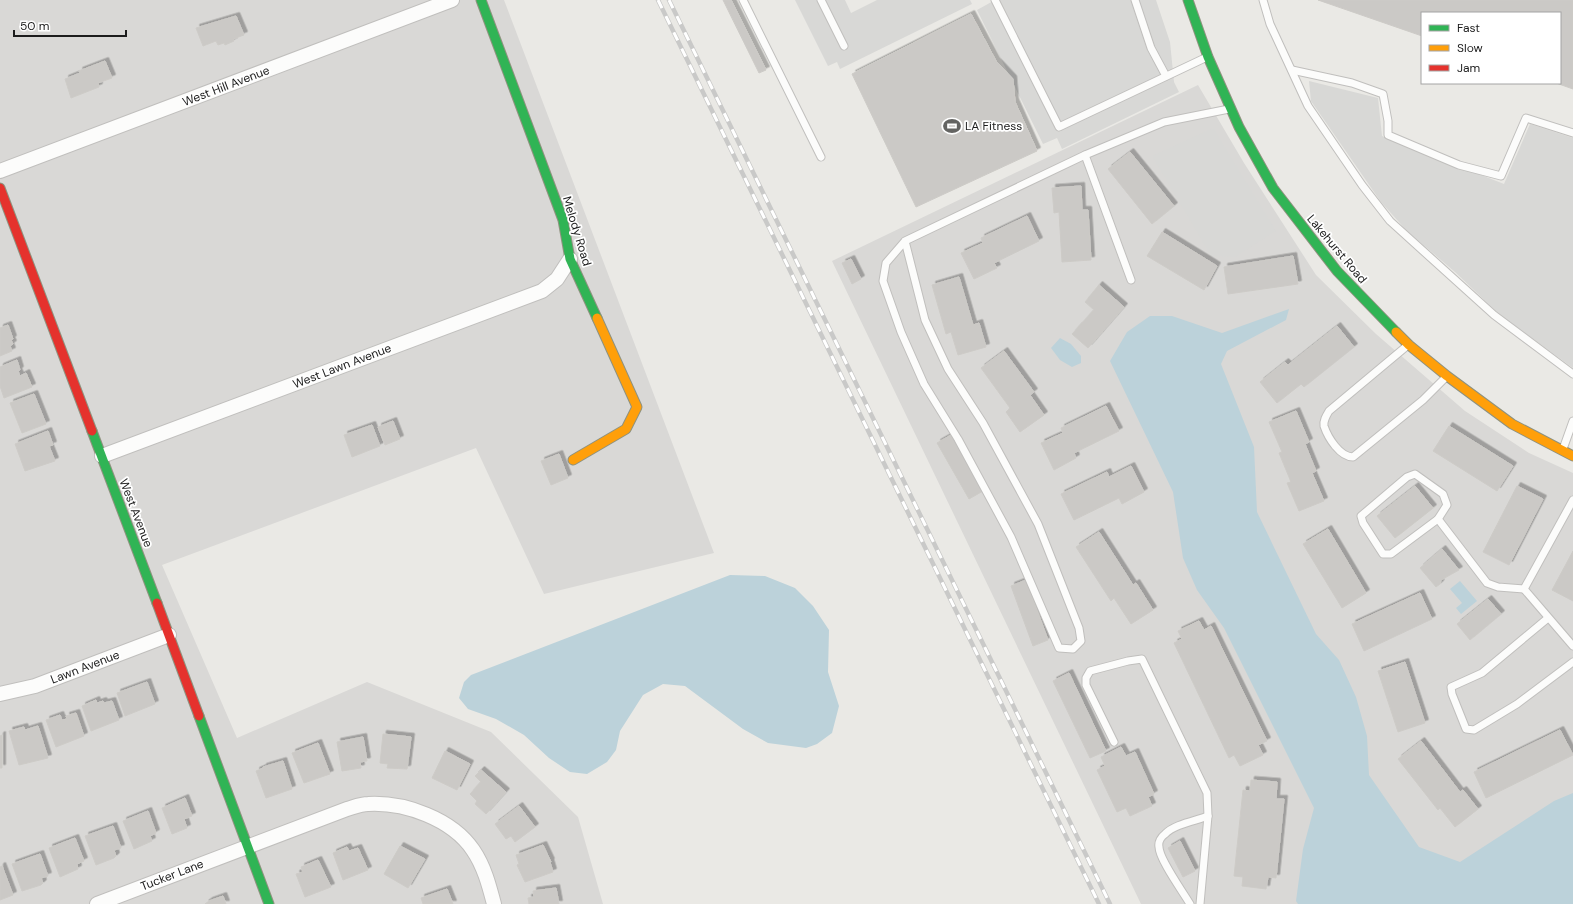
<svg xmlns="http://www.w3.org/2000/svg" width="1573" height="904" font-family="'DM Sans',sans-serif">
<defs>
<filter id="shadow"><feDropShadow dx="3.5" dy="-3.5" stdDeviation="0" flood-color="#0004"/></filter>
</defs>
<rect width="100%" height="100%" fill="#eae9e5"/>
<g fill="#d9d8d6">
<path d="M0 0H504L714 553 544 594 476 448 162 565 237 738 367 682 491 732 578 817 603 904H0Z"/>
<path d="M1198 85 1244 163 1316 275 1376 334 1465 411 1529 453 1573 473V904H1141L832 261Z"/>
</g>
<g fill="#d8d8d6">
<path d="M795 0H845L851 13 877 0H970L972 4 840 69 837 62 828 66Z"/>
<path d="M995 0H1156L1170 42 1174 82 1179 92 1062 149 1057 138 1043 144 977 10Z"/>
<path d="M1309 81 1378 98 1382 136 1504 184 1530 124 1573 138V368L1499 314 1455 272 1407 231 1381 202 1311 101Z"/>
<path d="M1213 128 1276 231 1235 257 1211 256 1152 156Z"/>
</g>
<g fill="#bcd2da">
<path d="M1289 309 1286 320 1227 351 1221 364 1254 447 1257 512 1316 634 1339 660 1356 697 1367 736 1369 775 1419 847 1460 862 1554 801 1573 793V904H1298L1296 901 1303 849 1314 808 1224 628 1197 590 1183 558 1173 492 1110 361 1127 332 1150 316H1172L1222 333Z"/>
<path d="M1060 338 1071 344 1081 356V363L1072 367 1060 360 1051 348Z"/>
<path d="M730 575 765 576 795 588 813 606 829 630 828 672 839 706 832 733 817 744 806 748 768 743 743 729 685 686 663 684 643 695 620 731 616 750 607 762 587 774 570 772 549 758 524 735 496 719 468 709 459 698 464 682 471 675Z"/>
<path d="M1460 581 1477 601 1461 614 1456 608 1462 603 1450 589Z"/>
</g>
<g fill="#cbc9c6" stroke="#cdcbc7" filter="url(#shadow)">
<path d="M723 0H731L766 70 759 73Z"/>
<path d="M1318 0H1573V89L1556 83H1560V13H1422V36Z"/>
<path d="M971 14 996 61 1013 79 1015 102 1037 151 916 207 852 74Z"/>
<path d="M236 16 244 35 233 39 234 41 225 45 224 43 218 45 216 41 203 46 196 28Z"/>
<path d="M105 61 112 78 98 83 99 87 71 98 65 79 80 73 79 71Z"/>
<path d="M1130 152 1174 206 1152 224 1108 169Z"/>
<path d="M1081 186 1082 210H1088L1091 260 1062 262 1059 212 1054 213 1052 188Z"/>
<path d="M1027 216 1039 241 994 263 997 268 974 279 961 253 983 243 981 238Z"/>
<path d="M1162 232 1217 266 1204 290 1147 256Z"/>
<path d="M1293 256 1298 284 1228 294 1224 267Z"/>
<path d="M851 259 861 279 852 284 842 263Z"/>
<path d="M959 277 973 325 979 323 986 347 958 355 951 332 946 334 932 285Z"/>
<path d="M1099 285 1124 307 1088 348 1072 334 1094 310 1085 302Z"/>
<path d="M8 325 13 339 11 340 13 344 10 346 12 351 0 356V328Z"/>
<path d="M1337 326 1354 347 1304 387 1301 384 1277 403 1260 382 1285 362 1288 365Z"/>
<path d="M1004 351 1034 392 1030 395 1044 415 1020 432 1006 412 1010 408 981 368Z"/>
<path d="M17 360 20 370 18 371 20 376 26 373 32 387 4 398 0 386V367Z"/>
<path d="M34 394 46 424 22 433 10 403Z"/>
<path d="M1106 406 1119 431 1074 453 1076 458 1054 470 1041 443 1063 433 1061 428Z"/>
<path d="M1296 411 1309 442 1305 444 1316 471 1312 473 1324 501 1299 511 1287 483 1291 482 1279 453 1282 452 1269 422Z"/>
<path d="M393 421 400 439 385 445 378 427Z"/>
<path d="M372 425 380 446 352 457 344 435Z"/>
<path d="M1449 426 1513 466 1497 491 1433 451Z"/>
<path d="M48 431 53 445 49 446 55 461 25 471 15 444Z"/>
<path d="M951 435 983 491 969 499 937 443Z"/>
<path d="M559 454 568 478 551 485 541 461Z"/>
<path d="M1131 466 1144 492 1122 504 1119 498 1074 520 1061 494 1107 472 1109 477Z"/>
<path d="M1415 486 1433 508 1395 538 1377 516Z"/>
<path d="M1517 486 1543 499 1509 565 1483 552Z"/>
<path d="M1328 529 1366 593 1342 608 1303 544Z"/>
<path d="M1099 532 1133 585 1136 583 1153 610 1131 624 1114 598 1111 601 1076 547Z"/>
<path d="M1442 549 1459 570 1441 580 1440 584 1436 587 1420 568Z"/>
<path d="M1573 551V601L1552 590Z"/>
<path d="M1026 580 1048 640 1033 646 1011 586Z"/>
<path d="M1420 593 1432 619 1364 651 1352 624Z"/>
<path d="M1488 599 1501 614 1470 640 1457 624Z"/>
<path d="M1199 621 1204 630 1211 626 1267 741 1258 745 1263 755 1240 766 1234 755 1229 758 1174 643 1182 639 1178 631Z"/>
<path d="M1405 662 1425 723 1398 732 1378 671Z"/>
<path d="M1069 673 1106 751 1090 758 1053 681Z"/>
<path d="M147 682 155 704 125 716 117 693Z"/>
<path d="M96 700 97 703 103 701 104 703 112 701 119 720 91 731 82 706Z"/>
<path d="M76 713 84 736 56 747 46 720 60 715 62 720 67 719 66 716Z"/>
<path d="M38 726 48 758 19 765 9 731 24 727 25 730Z"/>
<path d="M1560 730 1573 755 1486 798 1474 772Z"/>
<path d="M383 734 411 737 407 769 387 768 388 764 380 763Z"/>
<path d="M2 735V768H0V736Z"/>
<path d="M363 737 367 761 360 762 361 768 342 771 337 742Z"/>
<path d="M1421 741 1460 792 1463 790 1478 809 1455 827 1440 808 1438 810 1398 759Z"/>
<path d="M318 743 330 774 304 783 292 753Z"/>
<path d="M1121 747 1126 756 1135 752 1154 794 1148 797 1152 806 1130 816 1126 808 1117 812 1097 770 1105 766 1101 757Z"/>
<path d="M445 751 470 764 457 790 432 778Z"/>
<path d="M283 761 292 789 266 798 256 771 263 768V767Z"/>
<path d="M481 770 506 792 486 814 475 804 477 801 470 794 481 782 475 776Z"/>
<path d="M1251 780 1277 782 1276 799H1284L1276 878 1268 877 1266 889 1242 886 1243 877 1234 876 1243 790 1250 791Z"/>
<path d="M185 798 192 816 184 819 187 828 172 834 162 808Z"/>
<path d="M519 806 535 827 515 842 511 836 506 839 495 824Z"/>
<path d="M148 811 156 833 150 836 152 841 134 849 123 821Z"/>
<path d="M113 826 121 848 114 850 116 856 114 858 96 865 85 836Z"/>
<path d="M75 838 84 861 77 864 78 869 60 877 49 848Z"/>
<path d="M1180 841 1195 871 1183 877 1168 848Z"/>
<path d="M543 845 551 862H550L553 872 525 882 517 865 519 864 516 855Z"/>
<path d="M400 846 425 859 408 888 384 874Z"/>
<path d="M347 847 349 851 358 848 368 870 343 880 333 853Z"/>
<path d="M40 854 48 876 41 878 43 883 41 885 22 891 12 864Z"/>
<path d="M318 860 331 887 305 897 296 874 303 872 301 867Z"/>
<path d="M2 866 13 895 0 900V867Z"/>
<path d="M556 888 559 904H529L528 898 534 897 533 891Z"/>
<path d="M447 889 453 904H423L421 898Z"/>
<path d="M223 896 226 904H205L209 901Z"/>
</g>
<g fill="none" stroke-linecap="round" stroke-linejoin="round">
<g stroke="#c0bfbd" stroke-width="9">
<g id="lane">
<path d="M743 0 821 157"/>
<path d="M821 0 844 46"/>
<path d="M995 0 1059 127 1207 57"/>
<path d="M1135 0 1151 48 1166 76"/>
<path d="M1263 0 1270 24 1308 106 1362 185 1390 221 1494 315 1573 374"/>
<path d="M1292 70 1352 83 1383 94 1388 121V135L1459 165 1501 176 1526 118 1573 133"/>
<path d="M1085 155 1131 280"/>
<path d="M905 241 925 320 948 369 983 423 1038 524 1079 628 1081 641 1073 649 1059 648 1011 537 958 439 924 384 901 332 883 281 886 263 905 241 1085 155 1164 122 1229 109"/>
<path d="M1408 345 1329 411C1326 416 1323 421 1324 426 1328 438 1340 457 1353 457L1423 400 1446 377"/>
<path d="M1563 449 1573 421"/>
<path d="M1415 474 1443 494 1447 505 1438 519 1391 554H1383L1363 523 1361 516 1407 477Z"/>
<path d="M1438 519 1487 583 1498 587 1524 589 1573 500"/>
<path d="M1524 589 1573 646"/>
<path d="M1548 618 1482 673 1451 687 1452 694 1466 729 1474 730 1517 704 1573 662"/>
<path d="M1114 742 1086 685V678L1090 671 1128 661 1142 659 1207 793 1208 816 1200 904"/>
<path d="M1190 904C1183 892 1159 859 1159 847 1158 842 1161 837 1165 834 1175 824 1195 821 1208 816"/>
</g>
</g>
<g stroke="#c0bfbd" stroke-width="16">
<g id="street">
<path d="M0 171 452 0"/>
<path d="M102 456 542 291 557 279 570 259"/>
<path d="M0 694 35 686 169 635"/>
<path d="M97 904 347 809C354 807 361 804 368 804 405 802 452 819 473 850 484 866 489 885 494 904"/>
</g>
</g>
<g stroke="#8f927f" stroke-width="11">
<g id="fast">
<path d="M481 0 563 220 570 259 597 318"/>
<path d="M1188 0 1208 57 1239 127 1273 188 1337 271 1396 332"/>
<path d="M92 431 157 603"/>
<path d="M199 716 269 904"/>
</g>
</g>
<g stroke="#8f927f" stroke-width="11">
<g id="slow">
<path d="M1396 332 1409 345 1447 376 1512 424 1573 456"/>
<path d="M573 460 626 429 637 407 597 318"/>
</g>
</g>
<g stroke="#8f927f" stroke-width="11">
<g id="jam">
<path d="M0 188 92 431"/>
<path d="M157 603 199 716"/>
</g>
</g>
<use href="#lane" stroke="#fcfcfb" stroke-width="7"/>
<use href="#street" stroke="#fcfcfb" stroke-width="14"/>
<use href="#fast" stroke="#30b455" stroke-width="9"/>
<use href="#slow" stroke="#ff9f0a" stroke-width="9"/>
<use href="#jam" stroke="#e5322d" stroke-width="9"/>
<g stroke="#c9c9c8" stroke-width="4.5">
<g id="rail">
<path d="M658 0 1099 904"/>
<path d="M669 0 1110 904"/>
</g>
</g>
<use href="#rail" stroke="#fff" stroke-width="3" stroke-dasharray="9" stroke-linecap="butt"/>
</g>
<defs>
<g id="stadium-bare" transform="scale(1.38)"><path d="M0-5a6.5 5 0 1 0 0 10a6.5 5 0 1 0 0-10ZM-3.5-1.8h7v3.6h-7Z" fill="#646462" stroke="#fff" stroke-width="2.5" paint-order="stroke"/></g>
</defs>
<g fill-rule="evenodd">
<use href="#stadium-bare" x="952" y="126"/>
</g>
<g text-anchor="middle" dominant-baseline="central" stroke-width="3.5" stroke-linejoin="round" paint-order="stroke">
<g font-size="12" fill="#1c1c1c" stroke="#fff">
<text transform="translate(226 86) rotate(-21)">West Hill Avenue</text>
<text transform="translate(577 231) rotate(73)">Melody Road</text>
<text transform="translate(1337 249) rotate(50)">Lakehurst Road</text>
<text transform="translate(342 366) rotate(-21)">West Lawn Avenue</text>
<text transform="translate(136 513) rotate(69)">West Avenue</text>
<text transform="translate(85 667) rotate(-21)">Lawn Avenue</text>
<text transform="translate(172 875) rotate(-21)">Tucker Lane</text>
</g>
<g font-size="12" fill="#1c1c1c" stroke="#fff" text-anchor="start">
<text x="965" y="126">LA Fitness</text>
</g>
</g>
<rect x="1421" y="12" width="140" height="72" fill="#ffffff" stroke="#a4a4a4"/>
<rect x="1429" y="25" width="20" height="6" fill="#30b455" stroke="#a4a4a4"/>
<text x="1457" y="32" font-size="12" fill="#1c1c1c">Fast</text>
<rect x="1429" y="45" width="20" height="6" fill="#ff9f0a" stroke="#a4a4a4"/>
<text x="1457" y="52" font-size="12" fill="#1c1c1c">Slow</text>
<rect x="1429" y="65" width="20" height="6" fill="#e5322d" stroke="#a4a4a4"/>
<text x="1457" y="72" font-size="12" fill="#1c1c1c">Jam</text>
<path d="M14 30v6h112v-6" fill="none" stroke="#1c1c1c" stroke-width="2"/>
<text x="20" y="30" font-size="12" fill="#1c1c1c" stroke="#ffffff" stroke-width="3" paint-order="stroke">50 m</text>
</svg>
